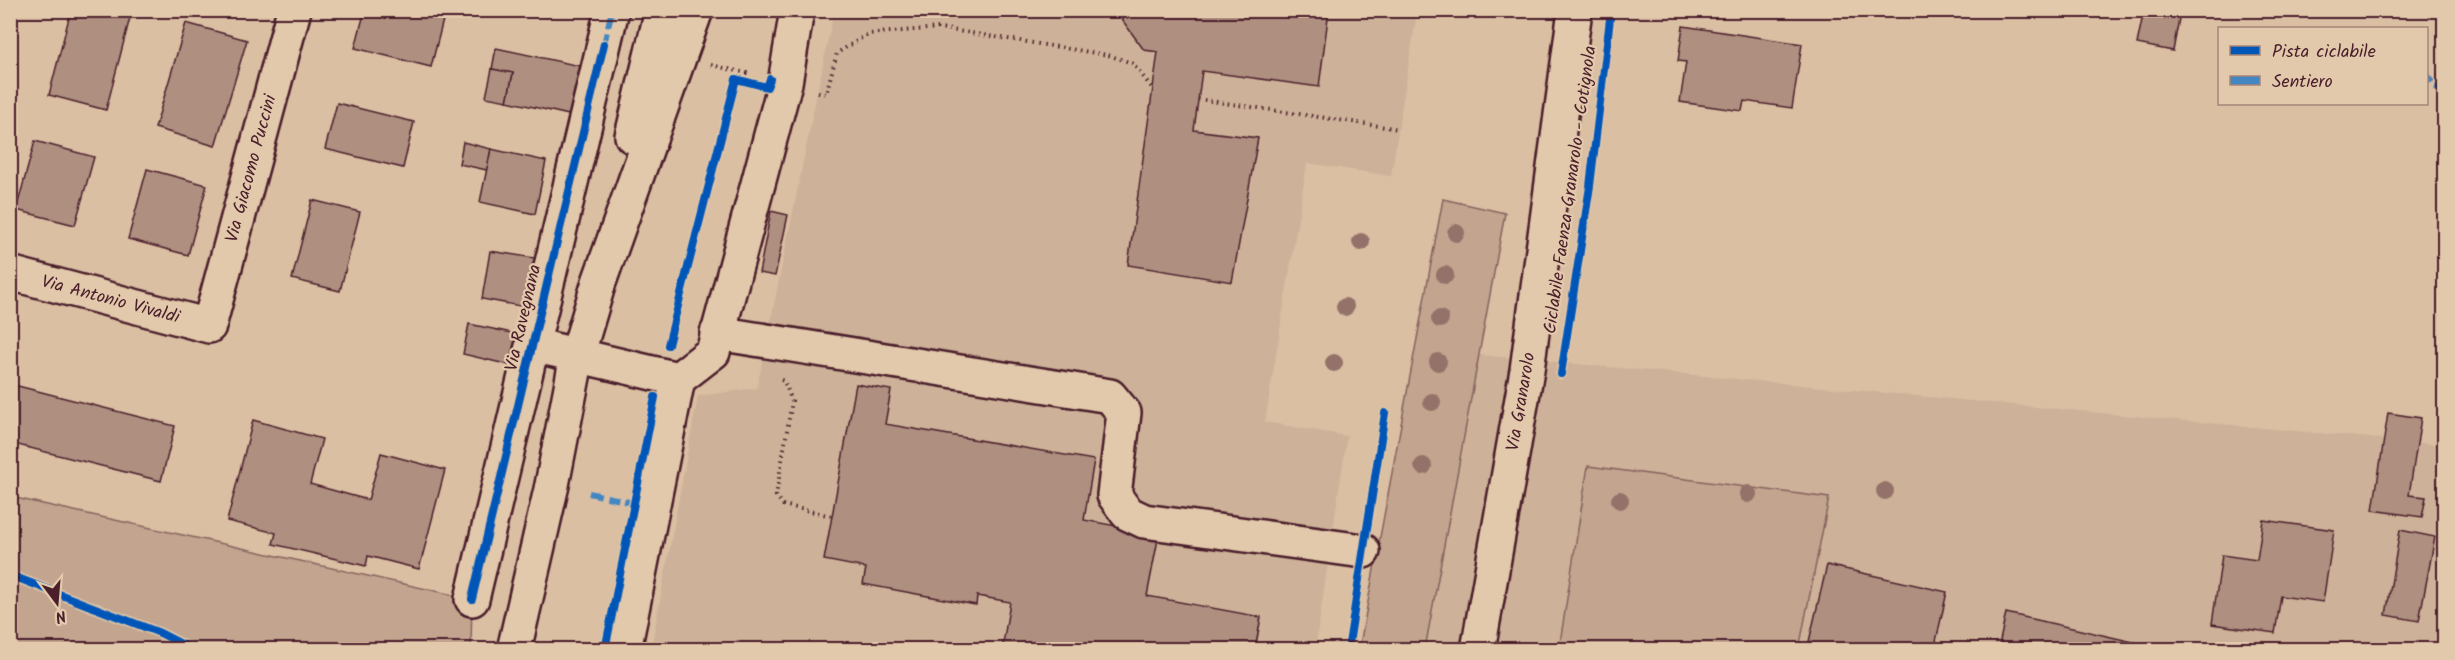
<svg xmlns="http://www.w3.org/2000/svg" width="2455" height="660" font-family="Kalam,sans-serif">
<rect width="100%" height="100%" fill="#dabfa3"/>
<filter id="ink" filterUnits="userSpaceOnUse"><feTurbulence type="fractalNoise" baseFrequency=".0167" numOctaves="2"/><feDisplacementMap in="SourceGraphic" scale="12" xChannelSelector="R" yChannelSelector="G"/><feConvolveMatrix kernelMatrix="1 2 1 2 8 2 1 2 1" color-interpolation-filters="sRGB"/></filter>
<g filter="url(#ink)">
<g fill="#cdb198">
<path d="M834 11H1417L1391 176 1307 163 1265 422 1347 436 1315 649 651 650 698 396 757 388Z"/>
<path d="M1468 354 2444 445V649L1422 650Z"/>
</g>
<g fill="#c2a48f" stroke="#86625d" stroke-width="1.5">
<path d="M1443 199 1505 213 1425 649 1359 650Z"/>
<path d="M1588 466 1829 498 1799 649H1559Z"/>
<path d="M11 497 472 599 471 649 11 650Z"/>
</g>
<g fill="#af8f80" stroke="#4a1f2b" stroke-width="1.5">
<path d="M71 10H132L106 110 49 95Z"/>
<path d="M365 10H405L443 20 431 67 355 48Z"/>
<path d="M1115 10H1329L1319 87 1202 71 1194 130 1258 138 1232 282 1128 265 1158 52 1144 50Z"/>
<path d="M2144 10 2180 13 2173 51 2137 44Z"/>
<path d="M186 23 247 40 215 146 155 128Z"/>
<path d="M1683 26 1802 44 1792 108 1744 101 1742 111 1680 102 1686 62 1678 61Z"/>
<path d="M496 48 580 66 569 115 507 101 513 73 492 69Z"/>
<path d="M492 69 513 73 507 101 486 97Z"/>
<path d="M337 103 414 122 403 168 325 149Z"/>
<path d="M35 141 94 157 75 225 16 210Z"/>
<path d="M463 142 491 149 487 170 459 164Z"/>
<path d="M491 149 546 161 535 214 480 202Z"/>
<path d="M147 169 207 185 188 255 128 239Z"/>
<path d="M312 200 360 212 340 291 292 279Z"/>
<path d="M771 211 788 215 775 276 759 273Z"/>
<path d="M490 251 535 258 526 307 482 299Z"/>
<path d="M469 324 517 334 510 365 463 354Z"/>
<path d="M10 384 175 426 161 481 10 443Z"/>
<path d="M856 384 891 390 885 424 1094 460 1084 520 1159 534 1147 596 1261 617 1255 650H1002L1010 602 977 596 976 605 863 584 866 568 824 560Z"/>
<path d="M2388 413 2421 418 2409 495 2426 497 2422 517 2373 510Z"/>
<path d="M253 420 322 439 310 484 368 500 381 453 445 470 419 569 368 556 366 566 273 544 276 533 227 521Z"/>
<path d="M2263 520 2334 530 2323 602 2281 596 2275 633 2212 624 2222 555 2257 560Z"/>
<path d="M2400 530 2435 537 2419 621 2386 615Z"/>
<path d="M1827 565 1947 592 1934 650H1807Z"/>
<path d="M2006 613 2168 650H1998Z"/>
</g>
<g fill="none" stroke-linecap="round" stroke-linejoin="round">
<g stroke="#4a1f2b" stroke-width="38">
<g id="minor">
<path id="s1" d="M10 273 209 326 294 10"/>
<path d="M717 333 1110 396 1124 413 1114 495 1127 513 1144 521 1363 551"/>
<path d="M533 345 678 379"/>
<path d="M472 599 612 10"/>
<path d="M624 650 678 379 713 352 785 83 797 10"/>
</g>
</g>
<g stroke="#4a1f2b" stroke-width="38">
<g id="major">
<path d="M632 136 662 10"/>
<path d="M514 650 552 485 577 356 599 282 696 10"/>
<path id="s2" d="M1478 650 1527 370 1575 10"/>
</g>
</g>
<g stroke="#4a1f2b" stroke-width="4" stroke-dasharray="1.5 4.5" stroke-linecap="butt">
<path d="M711 65 751 74"/>
<path d="M818 92 826 94 837 53 868 34 939 28 1108 55 1132 63 1153 89"/>
<path d="M1198 99 1399 129"/>
<path d="M781 380 784 381 792 401 776 496 783 505 832 516"/>
</g>
<use href="#minor" stroke="#e3c9ab" stroke-width="33"/>
<use href="#major" stroke="#e3c9ab" stroke-width="33"/>
<g stroke="#4286c2" stroke-width="6" stroke-dasharray="12 6" stroke-linecap="butt">
<path d="M604 44 612 10"/>
<path d="M2426 72 2434 87 2444 90"/>
<path d="M589 493 634 503"/>
</g>
<g stroke="#e3c9ab" stroke-width="11">
<g id="cycleway">
<path d="M668 345 736 79 767 87 770 79"/>
<path d="M1561 374 1590 186 1611 10"/>
<path d="M10 575 160 633 193 650"/>
<path d="M472 599 604 44"/>
<path d="M605 650 655 397"/>
<path d="M1348 650 1385 413"/>
</g>
</g>
<use href="#cycleway" stroke="#0057b8" stroke-width="8"/>
</g>
<g fill="#957269">
<circle cx="1456" cy="233" r="9"/>
<circle cx="1361" cy="242" r="9"/>
<circle cx="1445" cy="275" r="9"/>
<circle cx="1345" cy="307" r="9"/>
<circle cx="1440" cy="319" r="9"/>
<circle cx="1438" cy="362" r="9"/>
<circle cx="1334" cy="363" r="9"/>
<circle cx="1432" cy="402" r="9"/>
<circle cx="1423" cy="466" r="9"/>
<circle cx="1885" cy="491" r="9"/>
<circle cx="1748" cy="494" r="9"/>
<circle cx="1620" cy="500" r="9"/>
</g>
</g>
<g text-anchor="middle" dominant-baseline="central" stroke-width="4.5" stroke-linejoin="round" paint-order="stroke">
<g font-size="18" fill="#4a1f2b" stroke="#e3c9ab">
<text stroke="none"><textPath href="#s1" startOffset="369">Via Giacomo Puccini</textPath></text>
<text transform="translate(1571 190) rotate(-82)">Ciclabile Faenza Granarolo - Cotignola</text>
<text stroke="none"><textPath href="#s1" startOffset="104">Via Antonio Vivaldi</textPath></text>
<text transform="translate(524 318) rotate(-77)">Via Ravegnana</text>
<text stroke="none"><textPath href="#s2" startOffset="252">Via Granarolo</textPath></text>
</g>
</g>
<rect width="2455" height="660" fill="none" stroke="#e3c9ab" stroke-width="36"/>
<rect x="18" y="18" width="2419" height="624" fill="none" stroke="#4a1f2b" stroke-width="2" filter="url(#ink)"/>
<rect x="2218" y="27" width="210" height="78" fill="#e3c9ab" stroke="#a68578" stroke-width="1.5"/>
<rect x="2230" y="46" width="30" height="9" fill="#0057b8" stroke="#a68578" stroke-width="1.5"/>
<text x="2272" y="57" font-size="18" fill="#4a1f2b">Pista ciclabile</text>
<rect x="2230" y="76" width="30" height="9" fill="#4286c2" stroke="#a68578" stroke-width="1.5"/>
<text x="2272" y="87" font-size="18" fill="#4a1f2b">Sentiero</text>
<g transform="translate(57 603) rotate(164)" stroke="#e3c9ab" stroke-width="4.5" paint-order="stroke">
<path d="M0-4.5L10 22L0 15L-10 22Z" fill="#4a1f2b"/>
<text y="-9" font-size="16" font-weight="bold" text-anchor="middle" fill="#4a1f2b">N</text>
</g>
</svg>
